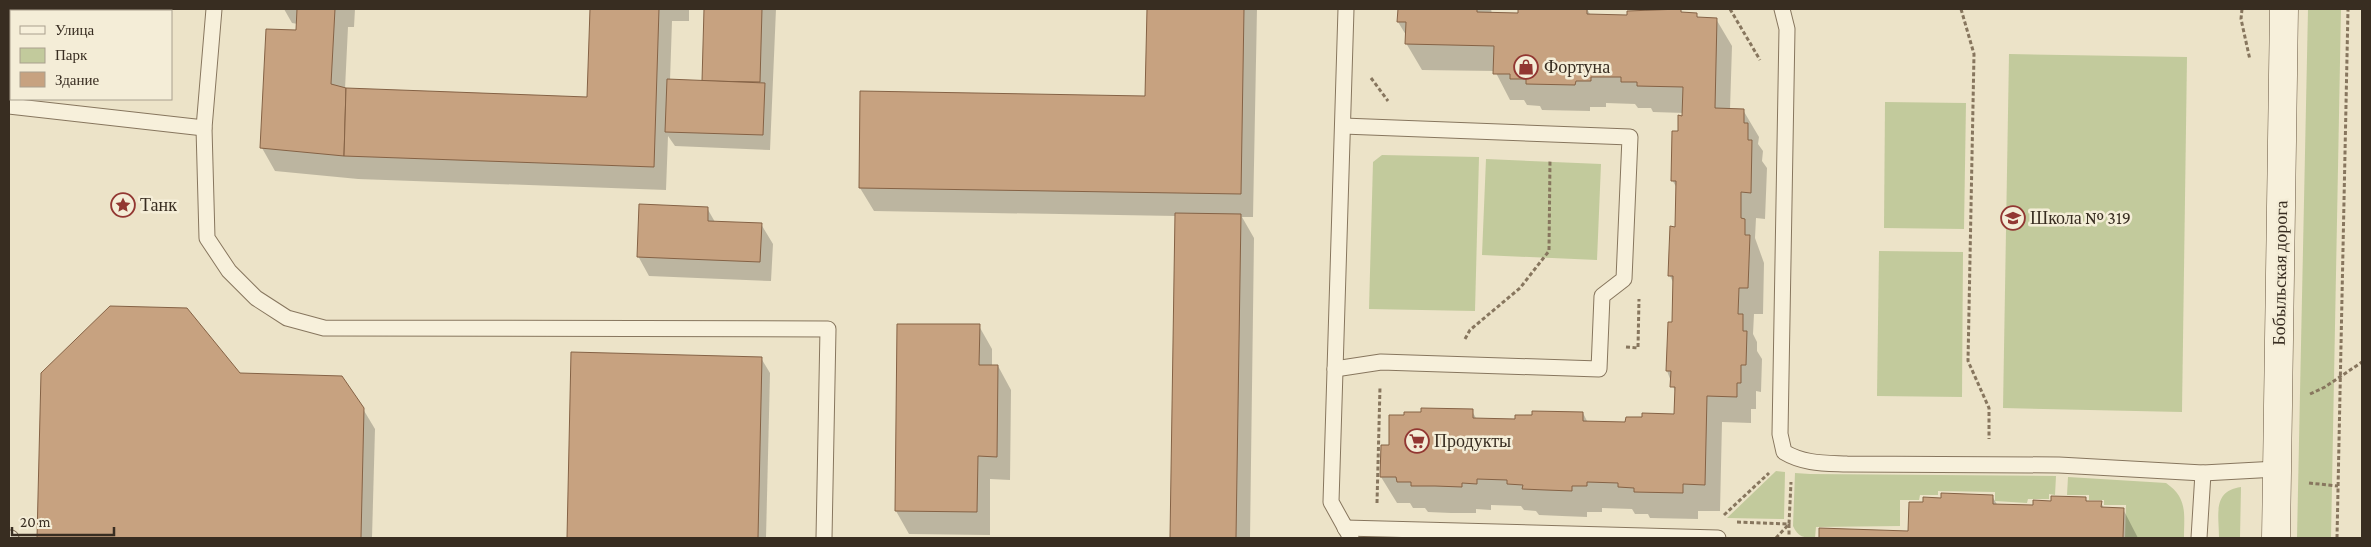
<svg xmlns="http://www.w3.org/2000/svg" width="2371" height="547" font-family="'Crimson Pro',serif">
<rect width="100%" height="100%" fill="#ece3c8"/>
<g fill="#c2ca9c">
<path d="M2308 9H2341L2331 538H2297Z"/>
<path d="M2009 54 2187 57 2182 412 2003 408Z"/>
<path d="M1885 102 1966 103 1964 229 1884 228Z"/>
<path d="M1382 155 1479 157 1475 311 1369 309 1373 162Z"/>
<path d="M1486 159 1601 164 1597 260 1482 255Z"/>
<path d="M1879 251 1963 252 1962 397 1877 396Z"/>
<path d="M1776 471 1785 472 1784 519 1727 518Z"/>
<path d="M1795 473 1810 474 2056 476 2055 495 2049 494V499H2028L2027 503 1995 501V492L1938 491V495H1920L1919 500H1900V526L1816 527 1815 538C1804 538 1798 537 1793 526Z"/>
<path d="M2068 477 2166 483C2188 498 2184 514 2184 538H2125L2126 505H2104V500H2089V495H2067Z"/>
<path d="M2241 487 2240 538H2219C2219 515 2212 491 2241 487Z"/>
</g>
<g fill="#0003">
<path d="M284 9H355L354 27H348L345 89 588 98 591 9H689V21H672L670 81 703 82 705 9H776L770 150 675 146 668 136 666 190 358 179 275 171 262 148 267 30 297 32 298 24 292 23Z"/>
<path d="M1148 9H1257L1253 217H1242L1254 238 1250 538H1171L1176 216 874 211 860 188 1147 97Z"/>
<path d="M1399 9H1491L1492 14 1519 15V9H1587L1591 16 1628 17 1646 12V9H1680L1682 14H1696L1698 18 1716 19 1732 46 1730 110H1743L1759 137 1758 144 1763 151 1762 161 1767 168 1765 219 1756 218 1755 238 1764 263 1763 314H1754L1753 334 1757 342V351L1762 359 1761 392 1756 391V409H1751V423L1722 422 1720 511H1698V519L1650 518 1648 514H1635L1632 509 1602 508V512H1587V517L1562 516 1539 515 1536 511 1524 510 1521 506 1491 505V510L1476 509V513H1451L1428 512 1425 508H1413L1410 503H1397L1381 477 1390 446 1472 411 1477 420 1516 421 1583 413 1588 423H1627L1675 416 1676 394 1667 371 1673 323 1674 284 1670 276 1676 228 1677 188 1672 180 1679 133 1684 113 1653 112 1651 108H1638L1635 104 1606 103V107H1590V111L1542 110 1540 106 1527 105 1524 100H1510L1495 71 1422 70 1406 43V35L1398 22Z"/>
<path d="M707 208 715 222 761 224 773 244 771 281 649 276 638 256Z"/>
<path d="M979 326 992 349V366H998L1011 390 1010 480 990 479V535L909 534 896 511Z"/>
<path d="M573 354 761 358 770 373 766 538H568Z"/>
<path d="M42 374 363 409 375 429 372 538H38Z"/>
<path d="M1992 496 1998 506H2035L2085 498 2088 503H2101L2104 508 2123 509 2138 538H1820V530L1909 532Z"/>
</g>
<g fill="#c7a280" stroke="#856245">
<path d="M297 9H335L331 84 346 88 344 156 260 148 266 29 296 30Z"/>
<path d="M590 9H659L654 167 344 156 346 88 587 97Z"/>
<path d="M704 9H762L760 82 702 81Z"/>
<path d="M1147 9H1244L1241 194 859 188 860 91 1145 96Z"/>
<path d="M1398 9H1477V12L1518 13V9H1587V14L1627 15V11L1681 9V12L1697 13V17L1717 18 1715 108 1744 109V123H1748V140H1752L1751 193 1741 192V218L1745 219V235H1750L1748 288H1739L1738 314H1743V331H1747L1746 365H1741V383H1737V397L1707 396 1705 485 1683 484V493L1634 492V488L1618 487V483L1587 482V486H1572V491L1546 490 1522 489 1523 485 1507 484V480L1477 479V484L1462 483V487L1435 486H1411V482H1397L1396 477H1380L1381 445H1389V415H1404V412H1421V408L1473 409V418L1515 419V415H1532V411L1583 412V421L1625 422 1626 417H1642V413L1674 414 1675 387H1670L1671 371H1666L1668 322H1672L1673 276H1668L1669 250 1670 226 1675 227 1676 181H1671L1672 131H1678V115L1682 116 1683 87 1637 86V82H1621V77H1591V81H1576L1575 85 1526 84V79H1510V74H1493L1494 46 1405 44 1406 22H1397Z"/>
<path d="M667 79 765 83 763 135 665 132Z"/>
<path d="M639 204 708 207V221L762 223 760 262 637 257Z"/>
<path d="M1175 213 1241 214 1236 538H1170Z"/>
<path d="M110 306 187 308 240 373 342 376 364 408 361 538H37L41 373Z"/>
<path d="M897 324H980L979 365H998L997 457 978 456 977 512 895 511Z"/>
<path d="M571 352 762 357 758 538H567Z"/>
<path d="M1941 493 1993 495V504L2033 505V500L2051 501V496L2086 497V501H2102L2101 507 2124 508 2123 538H1819V528L1908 531 1909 502H1923V497L1941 498Z"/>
</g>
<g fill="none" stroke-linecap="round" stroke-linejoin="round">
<g stroke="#87765e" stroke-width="17">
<g id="lane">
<path d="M214 9 204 128 207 238 229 271 256 298 287 318 324 328 828 329 824 538"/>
<path d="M1346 9 1331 502 1351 538"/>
<path d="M1782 9 1787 29 1780 434 1784 452C1804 464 1825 463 1847 464L2059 465 2203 473 2277 469"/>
<path d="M9 106 204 128"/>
<path d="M1335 369 1381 362 1599 369 1602 296 1624 279 1630 137 1343 126"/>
<path d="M1345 528 1718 538"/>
<path d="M9 538H11"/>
<path d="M2199 538 2203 473"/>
</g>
</g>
<g stroke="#695741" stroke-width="29">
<path id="secondary" d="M2276 538 2284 9"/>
</g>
<g stroke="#87765e" stroke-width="3" stroke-dasharray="4 2.5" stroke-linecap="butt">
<path d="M1730 9 1760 60"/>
<path d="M1961 9 1974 54 1968 361 1989 408V439"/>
<path d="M2242 9 2241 19 2250 60"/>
<path d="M1371 78 1388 101"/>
<path d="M1465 339 1470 330 1520 288 1549 251 1550 160"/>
<path d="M1626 347 1638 348 1639 299"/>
<path d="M2310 394 2325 387 2362 362"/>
<path d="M2309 483 2338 486"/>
<path d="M1377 503 1380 387"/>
<path d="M1724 515 1769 473"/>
<path d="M1737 522 1789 524V538"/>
<path d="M1776 538 1789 524 1791 482"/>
<path d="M2337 538 2348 9"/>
</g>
<use href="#lane" stroke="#f7f0db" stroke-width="15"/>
<use href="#secondary" stroke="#f7f0db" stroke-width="28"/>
</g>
<defs>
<g id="shop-ring" transform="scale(1.25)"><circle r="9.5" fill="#f4edd7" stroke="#923732" stroke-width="1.5"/><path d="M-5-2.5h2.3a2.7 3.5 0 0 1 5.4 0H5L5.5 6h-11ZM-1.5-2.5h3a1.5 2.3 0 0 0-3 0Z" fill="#923732"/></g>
<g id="sight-ring" transform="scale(1.25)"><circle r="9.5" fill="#f4edd7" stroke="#923732" stroke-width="1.5"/><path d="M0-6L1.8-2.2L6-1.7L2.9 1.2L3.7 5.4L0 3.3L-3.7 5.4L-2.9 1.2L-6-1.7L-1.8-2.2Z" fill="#923732"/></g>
<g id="school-ring" transform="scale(1.25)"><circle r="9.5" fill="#f4edd7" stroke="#923732" stroke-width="1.5"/><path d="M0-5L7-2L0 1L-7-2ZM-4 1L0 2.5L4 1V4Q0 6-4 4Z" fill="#923732"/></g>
<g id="supermarket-ring" transform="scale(1.25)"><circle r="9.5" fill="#f4edd7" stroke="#923732" stroke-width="1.5"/><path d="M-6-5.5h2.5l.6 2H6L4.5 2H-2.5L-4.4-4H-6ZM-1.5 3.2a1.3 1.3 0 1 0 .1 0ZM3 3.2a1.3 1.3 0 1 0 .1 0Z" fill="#923732"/></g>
</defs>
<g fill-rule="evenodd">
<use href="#shop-ring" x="1526" y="67"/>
<use href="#sight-ring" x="123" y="205"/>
<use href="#school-ring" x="2013" y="218"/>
<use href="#supermarket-ring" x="1417" y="441"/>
</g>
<g text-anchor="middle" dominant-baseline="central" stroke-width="5" stroke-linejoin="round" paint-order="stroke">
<g font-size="18" fill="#382d21" stroke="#f4edd7" text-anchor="start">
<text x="1544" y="67">Фортуна</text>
<text x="140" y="205">Танк</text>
<text x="2030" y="218">Школа № 319</text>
<text x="1434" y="441">Продукты</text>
</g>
<g font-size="18" fill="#382d21" stroke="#f4edd7">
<text transform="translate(2280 273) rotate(-89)">Бобыльская дорога</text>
</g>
</g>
<rect width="2371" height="547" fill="none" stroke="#382d21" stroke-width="20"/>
<rect x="10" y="10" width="162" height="90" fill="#f4edd7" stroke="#a9a08e"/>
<rect x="20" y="26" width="25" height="8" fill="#f7f0db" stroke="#a9a08e"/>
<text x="55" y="35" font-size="15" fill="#382d21">Улица</text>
<rect x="20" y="48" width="25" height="15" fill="#c2ca9c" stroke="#a9a08e"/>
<text x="55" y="60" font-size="15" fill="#382d21">Парк</text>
<rect x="20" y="72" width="25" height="15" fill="#c7a280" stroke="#a9a08e"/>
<text x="55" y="85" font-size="15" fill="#382d21">Здание</text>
<path d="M12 527v8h102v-8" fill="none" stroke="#382d21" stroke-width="2.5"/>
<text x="20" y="527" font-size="15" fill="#382d21" stroke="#f4edd7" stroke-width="4" paint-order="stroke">20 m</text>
</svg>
